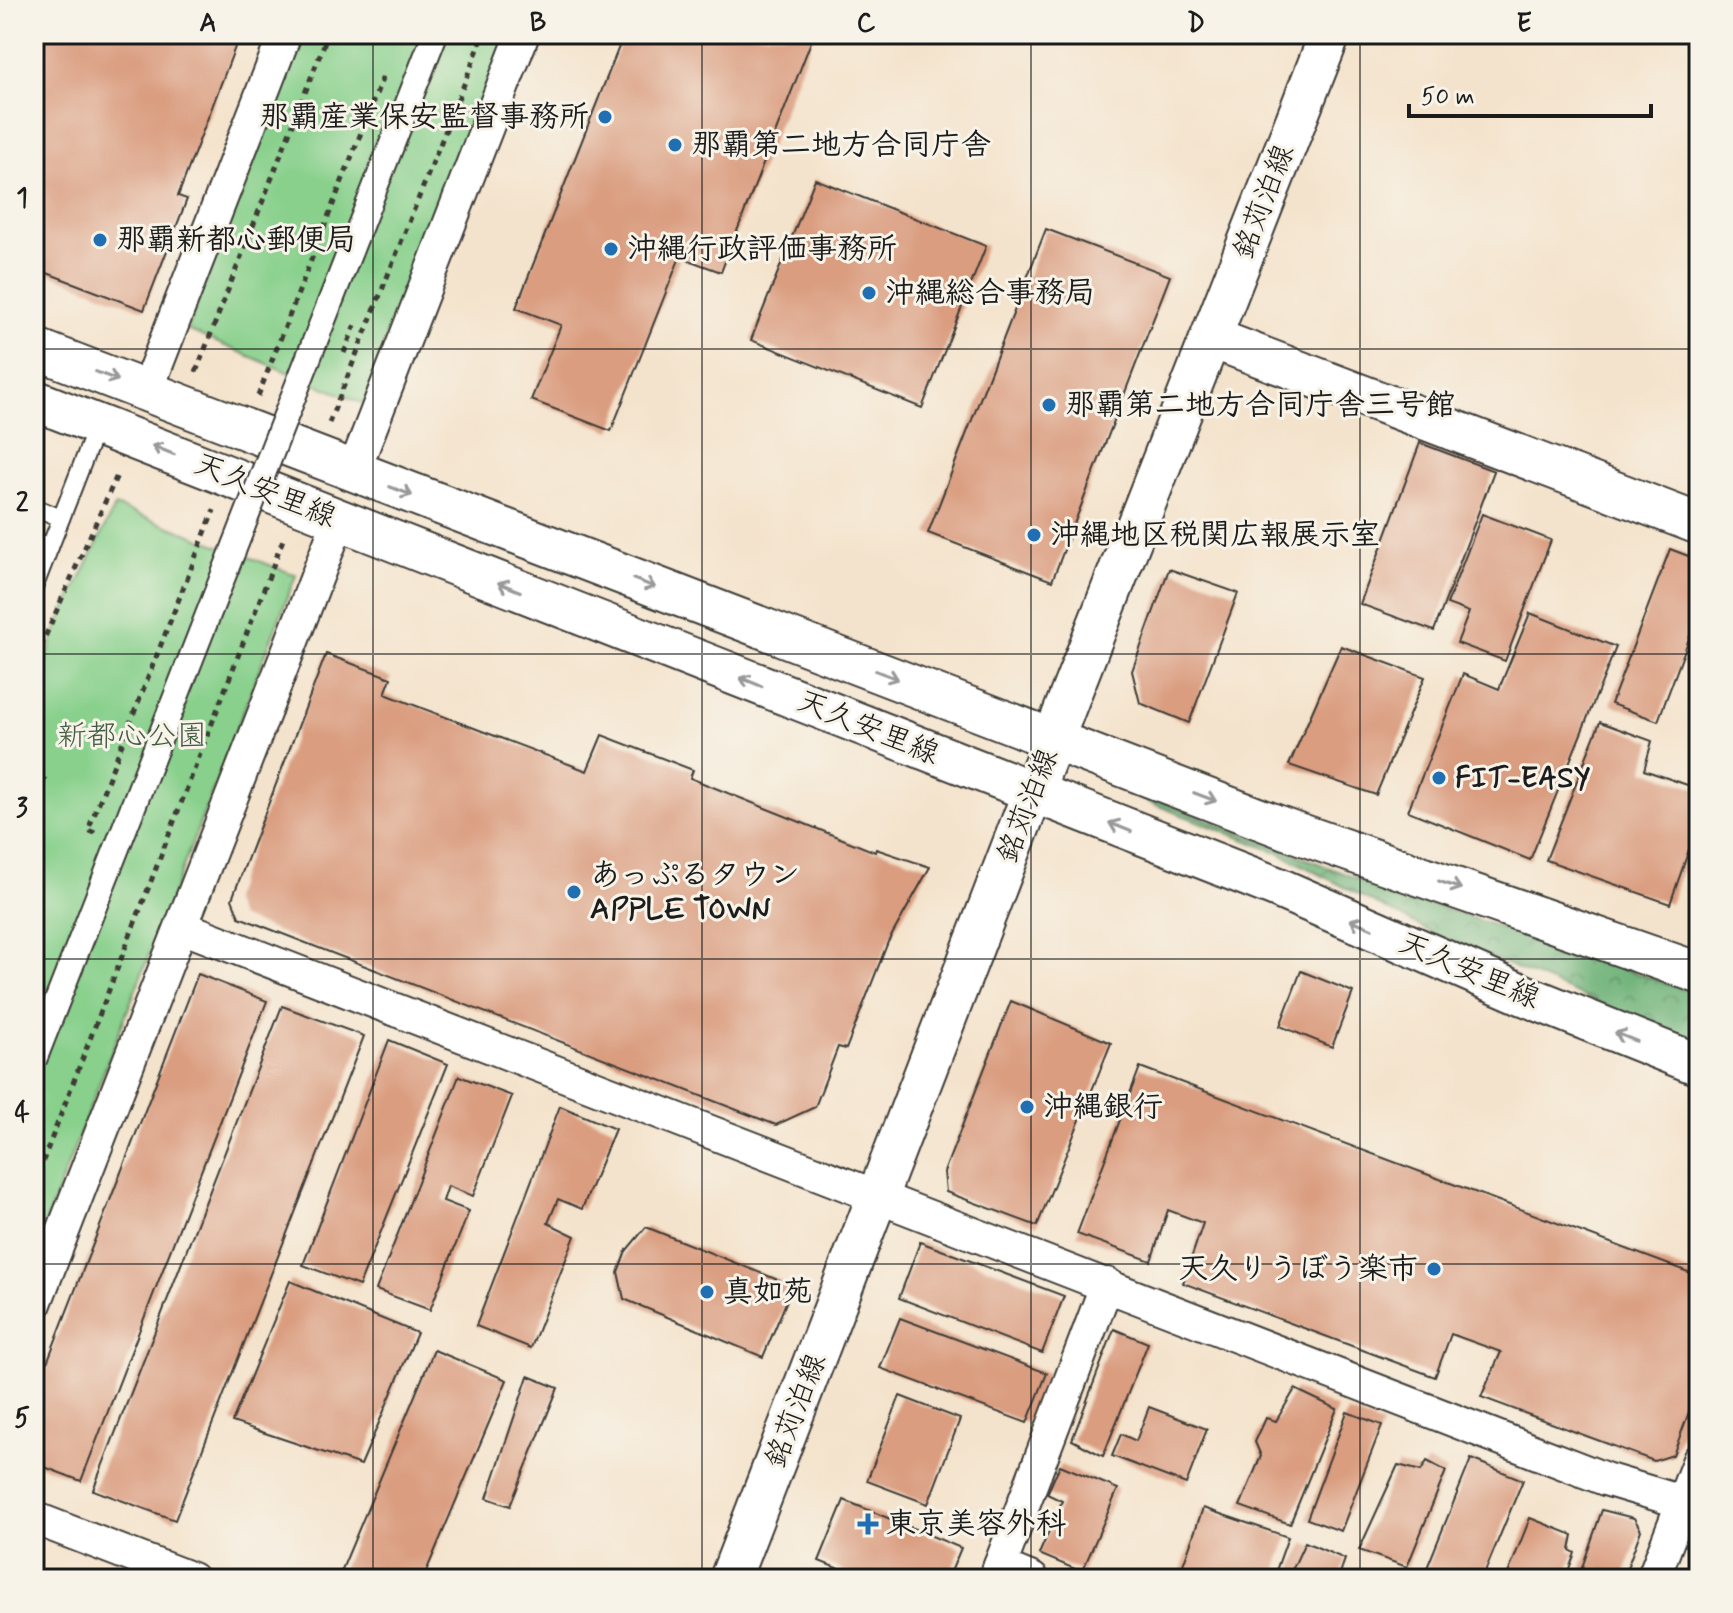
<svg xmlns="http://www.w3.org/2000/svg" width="1733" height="1613" font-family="Mynerve,'Klee One',sans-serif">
<defs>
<pattern id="forest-crowns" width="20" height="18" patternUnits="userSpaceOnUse" patternTransform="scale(2)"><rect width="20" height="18" fill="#6eb278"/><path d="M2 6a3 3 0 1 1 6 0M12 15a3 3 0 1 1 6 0" fill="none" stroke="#5a9062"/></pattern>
</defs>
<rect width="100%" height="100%" fill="#f7f3e8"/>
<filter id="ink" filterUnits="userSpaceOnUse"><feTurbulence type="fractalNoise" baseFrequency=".0125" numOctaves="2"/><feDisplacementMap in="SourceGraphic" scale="16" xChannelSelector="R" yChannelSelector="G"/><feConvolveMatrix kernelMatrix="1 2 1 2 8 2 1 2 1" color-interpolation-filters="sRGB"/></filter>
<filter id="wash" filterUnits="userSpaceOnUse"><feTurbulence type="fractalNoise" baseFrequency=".006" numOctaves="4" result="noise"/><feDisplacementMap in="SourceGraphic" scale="32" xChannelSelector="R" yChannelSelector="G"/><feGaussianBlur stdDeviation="1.8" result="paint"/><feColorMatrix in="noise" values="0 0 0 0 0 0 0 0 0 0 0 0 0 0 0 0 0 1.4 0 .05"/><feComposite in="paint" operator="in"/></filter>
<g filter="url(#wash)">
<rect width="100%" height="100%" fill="#f4e3cc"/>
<g fill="#88d08c" stroke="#527654" stroke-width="2">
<path d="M303 34H507L364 404 187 330Z"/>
<path d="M115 506 296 575 34 1252V697L57 627Z"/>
</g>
<path fill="url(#forest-crowns)" stroke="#45674a" stroke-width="2" d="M1130 789 1376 886 1699 994V1045L1434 934 1281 854 1128 794Z"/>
<g id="blocks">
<g fill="#da9d80">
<path d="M34 34H240L178 196 187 199 144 310 34 268Z"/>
<path d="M624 34H814L721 272 680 257 611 431 531 400 561 325 516 308Z"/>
<path d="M815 179 986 246 922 408 751 340Z"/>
<path d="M1046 229 1170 276 1052 581 928 533Z"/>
<path d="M1420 443 1494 471 1434 631 1360 604Z"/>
<path d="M1482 514 1551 540 1505 661 1457 643 1469 612 1447 604Z"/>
<path d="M1670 549 1699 560V612L1658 721 1611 704Z"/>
<path d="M1169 569 1238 593 1189 723 1140 703 1132 671Z"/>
<path d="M1530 613 1616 647 1530 860 1408 811 1463 674 1499 689Z"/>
<path d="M1341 646 1425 677 1376 795 1289 765Z"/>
<path d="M326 654 391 678 385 694 587 771 602 735 693 770 690 778 875 852 876 849 930 867 888 942 846 1049 838 1047 815 1107 776 1125 239 917 232 899Z"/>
<path d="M1600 722 1652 741 1644 770 1699 789V821L1670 904 1546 860Z"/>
<path d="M34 774 46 779 39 796 34 795Z"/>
<path d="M1301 971 1353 992 1332 1047 1280 1026Z"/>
<path d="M198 974 267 1001 81 1481 34 1463V1396Z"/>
<path d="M1011 1001 1111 1043 1037 1226 946 1192 944 1172Z"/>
<path d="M282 1006 364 1036 175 1520 93 1490Z"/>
<path d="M389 1040 448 1064 359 1286 303 1265Z"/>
<path d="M1140 1067 1699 1276V1385L1673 1455 1654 1461 1481 1397 1501 1352 1451 1334 1435 1377 1183 1283 1203 1223 1168 1210 1151 1261 1077 1234Z"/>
<path d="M459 1076 512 1096 473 1196 448 1186 443 1201 469 1211 430 1310 376 1290Z"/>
<path d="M560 1106 615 1129 582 1209 558 1199 548 1223 575 1236 531 1348 476 1326Z"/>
<path d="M646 1227 793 1286 763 1357 624 1299 618 1272 626 1251Z"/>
<path d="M920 1242 1064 1296 1042 1353 899 1298Z"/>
<path d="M290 1281 417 1333 361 1465 232 1422Z"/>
<path d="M900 1318 1047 1373 1027 1423 880 1368Z"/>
<path d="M1114 1329 1148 1343 1103 1456 1072 1440Z"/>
<path d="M434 1350 507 1380 423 1579H338Z"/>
<path d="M528 1376 558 1388 510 1506 487 1498Z"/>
<path d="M1295 1389 1337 1409 1290 1524 1240 1506 1261 1456 1255 1442 1266 1418 1276 1421Z"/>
<path d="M900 1396 960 1419 928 1504 867 1481Z"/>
<path d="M1149 1407 1207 1429 1186 1484 1112 1456 1121 1434 1136 1441Z"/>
<path d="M1347 1412 1382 1425 1341 1531 1307 1519Z"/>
<path d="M1471 1459 1523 1480 1482 1579H1442L1425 1573Z"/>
<path d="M1427 1461 1446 1471 1407 1567 1359 1550 1398 1465 1421 1471Z"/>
<path d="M1060 1465 1118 1489 1082 1572 1039 1554 1062 1501 1047 1494Z"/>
<path d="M844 1500 961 1548 948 1579H864L819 1561Z"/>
<path d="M1203 1508 1288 1537 1273 1579H1178Z"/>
<path d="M1602 1510 1634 1518 1641 1530 1623 1579H1578Z"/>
<path d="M1530 1518 1573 1535 1570 1550 1575 1553 1565 1579H1506Z"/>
<path d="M1305 1542 1345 1559 1338 1579H1288Z"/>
</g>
</g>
</g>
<g filter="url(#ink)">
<use href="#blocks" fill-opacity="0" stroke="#3c3a36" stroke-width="2"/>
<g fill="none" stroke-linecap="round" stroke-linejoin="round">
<g stroke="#3c3a36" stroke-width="20">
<g id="service">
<path d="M34 507 61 518"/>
<path d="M34 540 50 547"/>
<path d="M34 588 97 426"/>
</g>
</g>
<g stroke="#3c3a36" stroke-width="36">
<g id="minor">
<path d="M146 392 285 34"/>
<path d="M353 473 523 34"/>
<path d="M182 927 1605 1479 1699 1507"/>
<path d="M34 1306 339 520"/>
<path d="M34 1518 192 1579"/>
<path d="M1000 1566 1032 1579"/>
<path d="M995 1579 1107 1284"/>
<path d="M1653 1579 1699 1460"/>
</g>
</g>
<g stroke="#3c3a36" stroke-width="44">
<g id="tertiary">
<path d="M1212 338 1699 524"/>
<path d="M34 348 1286 829 1699 973"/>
<path d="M34 400 1276 887 1524 995 1699 1065"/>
<path d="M730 1579 1073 688 1330 34"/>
</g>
</g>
<g stroke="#3c3a36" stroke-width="5" stroke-dasharray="6 6" stroke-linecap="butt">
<path d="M344 353 355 325 352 324"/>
<path d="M196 372 328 34"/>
<path d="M258 396 382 79 388 82"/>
<path d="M329 423 484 34"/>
<path d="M34 670 44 639 118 473"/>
<path d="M95 833 88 830 214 510"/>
<path d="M34 1184 284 537"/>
</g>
<use href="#service" stroke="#fff" stroke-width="16"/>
<use href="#minor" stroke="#fff" stroke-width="32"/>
<use href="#tertiary" stroke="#fff" stroke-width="40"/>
<g stroke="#3c3a36" stroke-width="28" stroke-linecap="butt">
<path id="pedestrian-bridge" d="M34 1060 435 34"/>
</g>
<use href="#pedestrian-bridge" stroke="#fff" stroke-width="24"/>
</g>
<defs><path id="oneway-shaft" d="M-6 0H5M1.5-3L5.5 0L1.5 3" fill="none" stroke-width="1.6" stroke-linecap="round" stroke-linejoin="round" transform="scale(2)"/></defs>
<g stroke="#999">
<use href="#oneway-shaft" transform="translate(107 376) rotate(21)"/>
<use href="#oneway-shaft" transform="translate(163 450) rotate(-158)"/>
<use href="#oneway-shaft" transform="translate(401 491) rotate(21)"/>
<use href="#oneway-shaft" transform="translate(644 583) rotate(21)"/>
<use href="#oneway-shaft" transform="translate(509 587) rotate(-158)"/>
<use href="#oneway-shaft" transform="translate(887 675) rotate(21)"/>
<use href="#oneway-shaft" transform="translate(751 682) rotate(-158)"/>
<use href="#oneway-shaft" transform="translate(1205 797) rotate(21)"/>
<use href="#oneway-shaft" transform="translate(1120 827) rotate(-158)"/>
<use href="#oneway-shaft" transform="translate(1450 885) rotate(19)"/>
<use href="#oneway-shaft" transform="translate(1361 924) rotate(-157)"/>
<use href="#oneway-shaft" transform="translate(1626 1037) rotate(-158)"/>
</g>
</g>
<path fill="none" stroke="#1c1c1c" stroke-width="2" stroke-opacity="0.55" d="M373 34V1579M702 34V1579M1031 34V1579M1360 34V1579M34 349H1699M34 654H1699M34 959H1699M34 1264H1699"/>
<g fill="#1f6fb2" stroke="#f7f3e8" stroke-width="3">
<circle cx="605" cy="117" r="8"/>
<circle cx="675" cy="145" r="8"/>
<circle cx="100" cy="240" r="8"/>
<circle cx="611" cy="249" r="8"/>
<circle cx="869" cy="293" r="8"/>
<circle cx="1049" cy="405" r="8"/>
<circle cx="1034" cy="535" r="8"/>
<circle cx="1439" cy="778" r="8"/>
<circle cx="574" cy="892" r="8"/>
<circle cx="1027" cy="1107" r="8"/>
<circle cx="1434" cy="1269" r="8"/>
<circle cx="707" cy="1292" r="8"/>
<path d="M864 1512h8v8h8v8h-8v8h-8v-8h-8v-8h8z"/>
</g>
<g text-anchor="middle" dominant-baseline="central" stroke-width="6" stroke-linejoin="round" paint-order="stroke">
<g font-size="30" font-weight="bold" fill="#1c1c1c" stroke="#f7f3e8" text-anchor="start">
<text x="589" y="117" text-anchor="end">那覇産業保安監督事務所</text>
<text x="691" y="145">那覇第二地方合同庁舎</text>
<text x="116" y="240">那覇新都心郵便局</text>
<text x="627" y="249">沖縄行政評価事務所</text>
<text x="885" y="293">沖縄総合事務局</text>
<text x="1065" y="405">那覇第二地方合同庁舎三号館</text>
<text x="1050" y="535">沖縄地区税関広報展示室</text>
<text x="1455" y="778">FIT-EASY</text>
<text x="590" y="875">あっぷるタウン<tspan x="590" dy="34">APPLE TOWN</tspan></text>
<text x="1043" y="1107">沖縄銀行</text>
<text x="1418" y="1269" text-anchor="end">天久りうぼう楽市</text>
<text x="723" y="1292">真如苑</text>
<text x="886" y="1524">東京美容外科</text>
</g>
<g font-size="30" fill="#1c1c1c" stroke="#f7f3e8">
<text transform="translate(1264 202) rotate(-69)">銘苅泊線</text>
<text transform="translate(265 491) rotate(22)">天久安里線</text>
<text transform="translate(868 728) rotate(22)">天久安里線</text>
<text transform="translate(1028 806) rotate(-69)">銘苅泊線</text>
<text transform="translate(1469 971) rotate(23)">天久安里線</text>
<text transform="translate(796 1411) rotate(-69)">銘苅泊線</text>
</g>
<g font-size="30" fill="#425b43" stroke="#f7f3e8">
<text x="132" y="736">新都心公園</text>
</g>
</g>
<rect width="1733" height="1613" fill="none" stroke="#f7f3e8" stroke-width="88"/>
<path d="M1409 104v12h242v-12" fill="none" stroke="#1c1c1c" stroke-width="4"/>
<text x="1421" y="104" font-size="24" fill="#1c1c1c" stroke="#f7f3e8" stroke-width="6" paint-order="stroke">50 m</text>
<rect x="44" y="44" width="1645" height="1525" fill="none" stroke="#1c1c1c" stroke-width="3"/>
<g font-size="26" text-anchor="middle" font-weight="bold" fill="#1c1c1c">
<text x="208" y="31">A</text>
<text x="538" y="31">B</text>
<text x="866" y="31">C</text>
<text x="1196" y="31">D</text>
<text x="1524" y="31">E</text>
<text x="22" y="206">1</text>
<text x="22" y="511">2</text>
<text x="22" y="816">3</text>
<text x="22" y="1121">4</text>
<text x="22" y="1426">5</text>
</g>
</svg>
